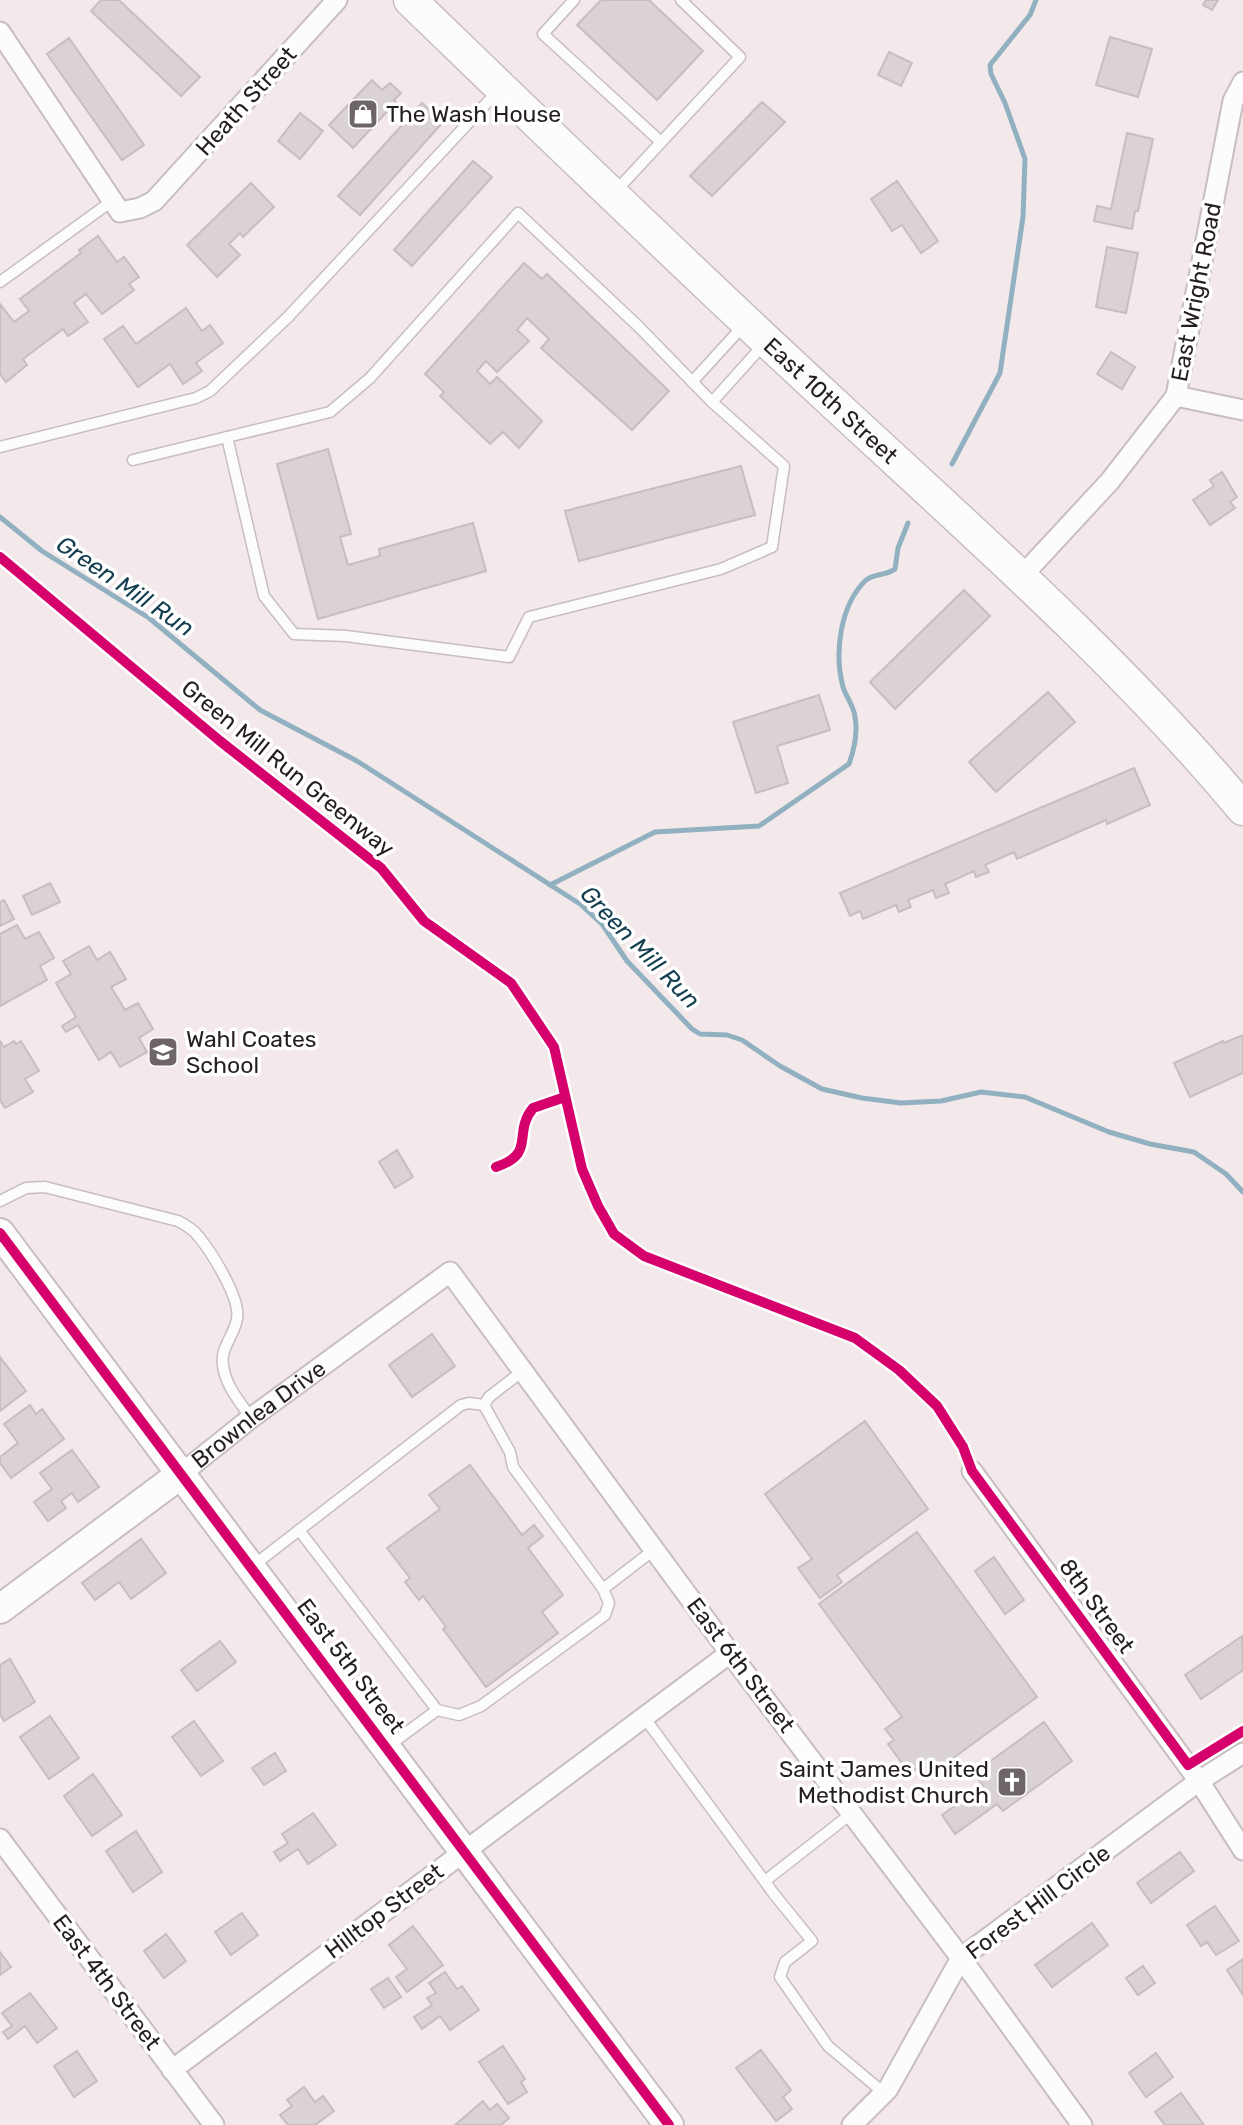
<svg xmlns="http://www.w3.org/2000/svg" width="1243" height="2125" font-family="Rubik,sans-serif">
<rect width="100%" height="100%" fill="#f3e8ea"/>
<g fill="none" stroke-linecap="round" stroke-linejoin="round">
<g stroke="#91b1c1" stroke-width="5">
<path d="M952 464 1000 373 1023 217 1025 159 1005 103 991 74 990 65 1030 15 1036 0"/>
<path d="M0 517 42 551 149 618 260 710 357 761 580 904 602 924 627 961 692 1029 700 1034 727 1035 742 1040 780 1066 822 1089 862 1098 901 1103 941 1101 981 1092 1025 1097 1109 1132 1150 1144 1194 1152 1226 1174 1243 1192"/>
<path d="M550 885 655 832 759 826 849 764C854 750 858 733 855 717 854 706 846 697 843 687 834 653 840 605 866 580 875 573 886 576 895 569L898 548 908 523"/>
</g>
</g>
<g fill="#dad2d3" stroke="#c8bec0" stroke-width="2">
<path d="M101 0H119L200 77 181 96 91 11Z"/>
<path d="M601 0H649L703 51 657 100 577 25Z"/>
<path d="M1206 0H1218L1212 10 1203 5Z"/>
<path d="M1110 37 1152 49 1138 97 1096 85Z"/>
<path d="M69 38 144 145 122 160 47 54Z"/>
<path d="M889 52 912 63 901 86 878 75Z"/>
<path d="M372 80 382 90 390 83 401 93 394 100 396 102 353 148 329 125Z"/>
<path d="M762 102 785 122 712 196 690 176Z"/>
<path d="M422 103 443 122 360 215 338 196Z"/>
<path d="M300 113 323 131 300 159 278 141Z"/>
<path d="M1127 133 1153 139 1138 211H1135L1132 229 1094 221 1097 206 1111 209Z"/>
<path d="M473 161 492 177 412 266 394 250Z"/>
<path d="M897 181 938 241 921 253 902 225 892 231 871 199Z"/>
<path d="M251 183 274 207 243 237 240 233 229 244 240 255 217 277 187 245Z"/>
<path d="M98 236 117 262 124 257 139 277 129 284 134 290 102 314 86 294 74 303 88 322 68 336 63 329 23 359 27 365 6 382 0 374V304L14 322 29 311 20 299 81 253 79 250Z"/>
<path d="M1107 247 1138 253 1126 313 1096 307Z"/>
<path d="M524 263 542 279 547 274 669 391 632 430 541 348 549 339 527 318 517 330 529 341 497 372 486 361 477 371 490 384 497 377 542 421 519 448 503 432 490 444 440 396 444 392 425 374Z"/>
<path d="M186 308 202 331 210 325 223 343 196 363 202 371 183 384 170 364 138 387 104 339 123 326 136 344Z"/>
<path d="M1111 352 1135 367 1122 389 1097 374Z"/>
<path d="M328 449 351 534 340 537 348 565 380 556 379 549 473 523 486 571 318 619 277 464Z"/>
<path d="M741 466 755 515 579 561 565 511Z"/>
<path d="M1222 472 1237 497 1230 502 1235 508 1210 525 1193 500 1214 486 1210 480Z"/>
<path d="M964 590 990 616 895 709 870 682Z"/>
<path d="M1048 692 1075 722 996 792 969 762Z"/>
<path d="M819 695 830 730 777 746 788 783 756 793 733 722Z"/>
<path d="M1134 768 1150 805 1107 824 1106 820 1017 859 1014 852 985 865 989 872 976 877 974 871 945 884 949 893 936 898 933 890 908 900 911 907 899 912 896 905 863 919 860 911 850 916 840 893Z"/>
<path d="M50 883 60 902 32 915 23 896Z"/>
<path d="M4 900 14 919 0 926V902Z"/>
<path d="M17 925 25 939 39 932 54 958 40 966 47 980 0 1006V934Z"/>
<path d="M89 946 97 960 110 952 126 979 111 987 125 1010 138 1003 153 1029 139 1038 147 1052 120 1067 111 1052 99 1060 78 1025 66 1032 62 1026 76 1017 56 983 71 974 63 961Z"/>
<path d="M1243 1035V1073L1190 1097 1174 1063 1223 1041 1224 1043Z"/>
<path d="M0 1041 4 1047 14 1041 16 1044 21 1041 39 1071 25 1079 33 1092 5 1108 0 1100Z"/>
<path d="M397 1150 413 1177 395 1188 379 1162Z"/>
<path d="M432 1334 455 1366 412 1397 389 1365Z"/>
<path d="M0 1357 26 1391 0 1411Z"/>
<path d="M30 1405 36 1414 42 1409 64 1439 11 1478 0 1463V1457L18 1443 4 1424Z"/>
<path d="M865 1421 928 1509 837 1575 842 1582 820 1598 798 1568 812 1559 765 1494Z"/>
<path d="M72 1450 99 1487 78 1502 72 1493 61 1501 66 1508 48 1521 34 1502 52 1489 40 1473Z"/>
<path d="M470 1465 522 1535 534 1525 543 1536 528 1548 563 1595 542 1612 558 1633 486 1687 443 1629 446 1627 423 1596 419 1600 405 1582 410 1578 387 1548 440 1509 429 1495Z"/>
<path d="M917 1532 1037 1697 923 1780 915 1769 909 1773 888 1744 894 1740 885 1729 902 1717 819 1604Z"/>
<path d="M141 1539 166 1573 131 1599 119 1582 95 1600 82 1583Z"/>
<path d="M994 1557 1024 1600 1005 1614 975 1571Z"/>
<path d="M1242 1636 1243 1670 1201 1699 1185 1675Z"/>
<path d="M220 1641 236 1662 197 1691 181 1670Z"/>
<path d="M10 1659 35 1702 4 1721 0 1714V1665Z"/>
<path d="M50 1716 79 1758 49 1779 20 1737Z"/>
<path d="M194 1721 223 1761 201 1776 172 1737Z"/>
<path d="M1044 1722 1072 1761 1003 1811 997 1804 955 1834 942 1815 983 1786 977 1778 984 1773 981 1768Z"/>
<path d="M275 1753 286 1771 264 1785 252 1768Z"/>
<path d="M93 1774 122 1815 92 1836 64 1796Z"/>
<path d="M313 1813 336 1845 308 1864 298 1849 280 1861 274 1852 288 1843 282 1834Z"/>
<path d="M136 1831 162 1872 133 1892 106 1851Z"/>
<path d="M1180 1852 1194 1871 1151 1903 1137 1883Z"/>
<path d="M1215 1906 1239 1941 1216 1955 1207 1942 1201 1946 1187 1925Z"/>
<path d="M242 1913 258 1935 231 1955 215 1932Z"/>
<path d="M1092 1923 1108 1945 1052 1987 1035 1965Z"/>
<path d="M413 1926 443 1965 407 1992 396 1977 407 1969 389 1945Z"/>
<path d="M166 1934 186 1961 164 1978 144 1951Z"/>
<path d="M0 1952 11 1967 0 1975Z"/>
<path d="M1243 1959V1995L1227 1970Z"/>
<path d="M1143 1966 1155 1983 1138 1995 1126 1978Z"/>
<path d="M445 1972 457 1989 462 1986 479 2010 450 2030 440 2016 422 2029 414 2017 432 2005 427 1998 436 1993 429 1983Z"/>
<path d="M388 1978 401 1997 384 2008 371 1989Z"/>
<path d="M30 1993 57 2028 37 2043 25 2026 8 2039 3 2032 12 2026 2 2013Z"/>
<path d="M503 2046 525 2079 521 2082 527 2092 508 2104 479 2062Z"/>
<path d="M761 2050 791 2090 783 2097 792 2109 776 2121 736 2068Z"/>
<path d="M77 2051 97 2081 74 2097 54 2066Z"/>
<path d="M1156 2053 1173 2077 1146 2097 1129 2073Z"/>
<path d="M304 2087 315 2102 323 2096 334 2111 315 2125H288L280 2115 292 2106 287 2100Z"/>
<path d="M1181 2093 1204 2125H1165L1155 2112Z"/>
<path d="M483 2101 490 2110 497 2104 509 2118 501 2125H455Z"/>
</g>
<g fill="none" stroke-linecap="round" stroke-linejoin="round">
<g stroke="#c8bec0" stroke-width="13">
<g id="lane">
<path d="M574 0 543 34 661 142"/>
<path d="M615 192 740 57 681 0"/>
<path d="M0 282 112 201"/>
<path d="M692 382 744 325"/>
<path d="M227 437 330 412 370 378 518 213 638 326 712 402"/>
<path d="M0 447 196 398 210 391 288 317 498 91"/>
<path d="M133 460 227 437 264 596 294 634 346 636 509 657 529 617 721 569 772 547 784 466 712 402 764 344"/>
<path d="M0 1201 26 1188 45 1187 178 1221C186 1225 193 1229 199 1237 212 1253 241 1299 237 1319 234 1336 220 1348 223 1365 225 1385 240 1402 251 1418"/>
<path d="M524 1370 489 1397 484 1405 510 1452 513 1467 603 1589"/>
<path d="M299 1530 437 1710"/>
<path d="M254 1565 461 1405 469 1403 484 1405"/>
<path d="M644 1717 774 1894 812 1941 785 1962 780 1977 828 2046 884 2093"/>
<path d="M387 1747 437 1710 459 1715 481 1706 605 1615 609 1603 603 1589 655 1549"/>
<path d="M765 1881 852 1813"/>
</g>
</g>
<g stroke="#c8bec0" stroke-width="23">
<g id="street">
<path d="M0 32 120 212 140 208 154 201 337 0"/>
<path d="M1176 396 1243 410"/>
<path d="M1022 576 1110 481 1176 396 1233 101 1243 82"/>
<path d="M972 1471 1199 1781 1243 1850"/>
<path id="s1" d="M181 1474 251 1418 450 1272 730 1653 961 1958 1082 2125"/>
<path d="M0 1839 214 2125"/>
<path d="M172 2070 730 1653"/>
<path d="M852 2125 888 2089 961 1958 1199 1781 1243 1753"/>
</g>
</g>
<g stroke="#c8bec0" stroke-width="32">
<g id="secondary">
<path d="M0 1233 669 2125"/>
<path d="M0 1609 181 1474"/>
</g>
</g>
<g stroke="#c8bec0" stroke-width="35">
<g id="primary">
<path id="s2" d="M410 0C549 134 687 268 829 399 971 531 1118 659 1243 809"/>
</g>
</g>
<use href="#lane" stroke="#fdfcfc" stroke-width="10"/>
<use href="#street" stroke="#fdfcfc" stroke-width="19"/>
<use href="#secondary" stroke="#fdfcfc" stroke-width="28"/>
<use href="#primary" stroke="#fdfcfc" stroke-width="32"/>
<g stroke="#fff" stroke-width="15">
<g id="cycleway">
<path d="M0 557 220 741 381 868 424 921 511 983 554 1047 582 1169 598 1206 614 1234 644 1256 855 1338 899 1370 937 1406 963 1447 972 1471 1188 1765 1243 1731"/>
<path d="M496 1167C537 1153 512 1134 533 1108L565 1097"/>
<path d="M0 1233 669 2125"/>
</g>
</g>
<use href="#cycleway" stroke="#d6006c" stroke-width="10"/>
</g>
<defs>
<g id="shop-square" transform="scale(1.575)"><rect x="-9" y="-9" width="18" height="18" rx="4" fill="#6d6566" stroke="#fff"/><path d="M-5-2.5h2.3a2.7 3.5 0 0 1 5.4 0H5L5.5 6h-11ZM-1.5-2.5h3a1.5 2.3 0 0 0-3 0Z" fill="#fff"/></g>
<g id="school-square" transform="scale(1.575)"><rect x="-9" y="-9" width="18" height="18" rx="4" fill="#6d6566" stroke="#fff"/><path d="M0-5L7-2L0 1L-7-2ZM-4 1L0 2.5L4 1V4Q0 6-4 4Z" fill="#fff"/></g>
<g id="church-square" transform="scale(1.575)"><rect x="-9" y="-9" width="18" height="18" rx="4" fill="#6d6566" stroke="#fff"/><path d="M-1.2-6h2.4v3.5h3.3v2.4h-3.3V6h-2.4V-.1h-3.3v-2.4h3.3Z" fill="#fff"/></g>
</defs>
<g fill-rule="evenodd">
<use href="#shop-square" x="363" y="114"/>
<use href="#school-square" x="163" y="1052"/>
<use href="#church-square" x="1012" y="1782"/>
</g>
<g text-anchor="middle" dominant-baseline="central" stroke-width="7" stroke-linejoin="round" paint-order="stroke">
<g font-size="23" fill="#251e1f" stroke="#fff">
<text transform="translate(246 101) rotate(-48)">Heath Street</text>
<text transform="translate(1196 292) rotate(-79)">East Wright Road</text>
<text stroke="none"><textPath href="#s2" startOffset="581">East 10th Street</textPath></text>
<text transform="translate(288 768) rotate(39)">Green Mill Run Greenway</text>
<text stroke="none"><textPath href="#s1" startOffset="98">Brownlea Drive</textPath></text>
<text transform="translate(1097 1606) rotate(54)">8th Street</text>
<text transform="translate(741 1665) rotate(53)">East 6th Street</text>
<text transform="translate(351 1666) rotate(53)">East 5th Street</text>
<text transform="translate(1038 1902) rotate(-37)">Forest Hill Circle</text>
<text transform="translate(384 1911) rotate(-37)">Hilltop Street</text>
<text transform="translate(107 1982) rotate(53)">East 4th Street</text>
</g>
<g font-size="23" fill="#251e1f" stroke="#fff" text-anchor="start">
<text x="386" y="114">The Wash House</text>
<text x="186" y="1039">Wahl Coates<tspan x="186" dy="26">School</tspan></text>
<text x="989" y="1769" text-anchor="end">Saint James United<tspan x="989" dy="26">Methodist Church</tspan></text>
</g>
<g font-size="24" font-style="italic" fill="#133f50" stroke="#fff">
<text transform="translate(125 586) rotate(34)">Green Mill Run</text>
<text transform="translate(640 947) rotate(46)">Green Mill Run</text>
</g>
</g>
</svg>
